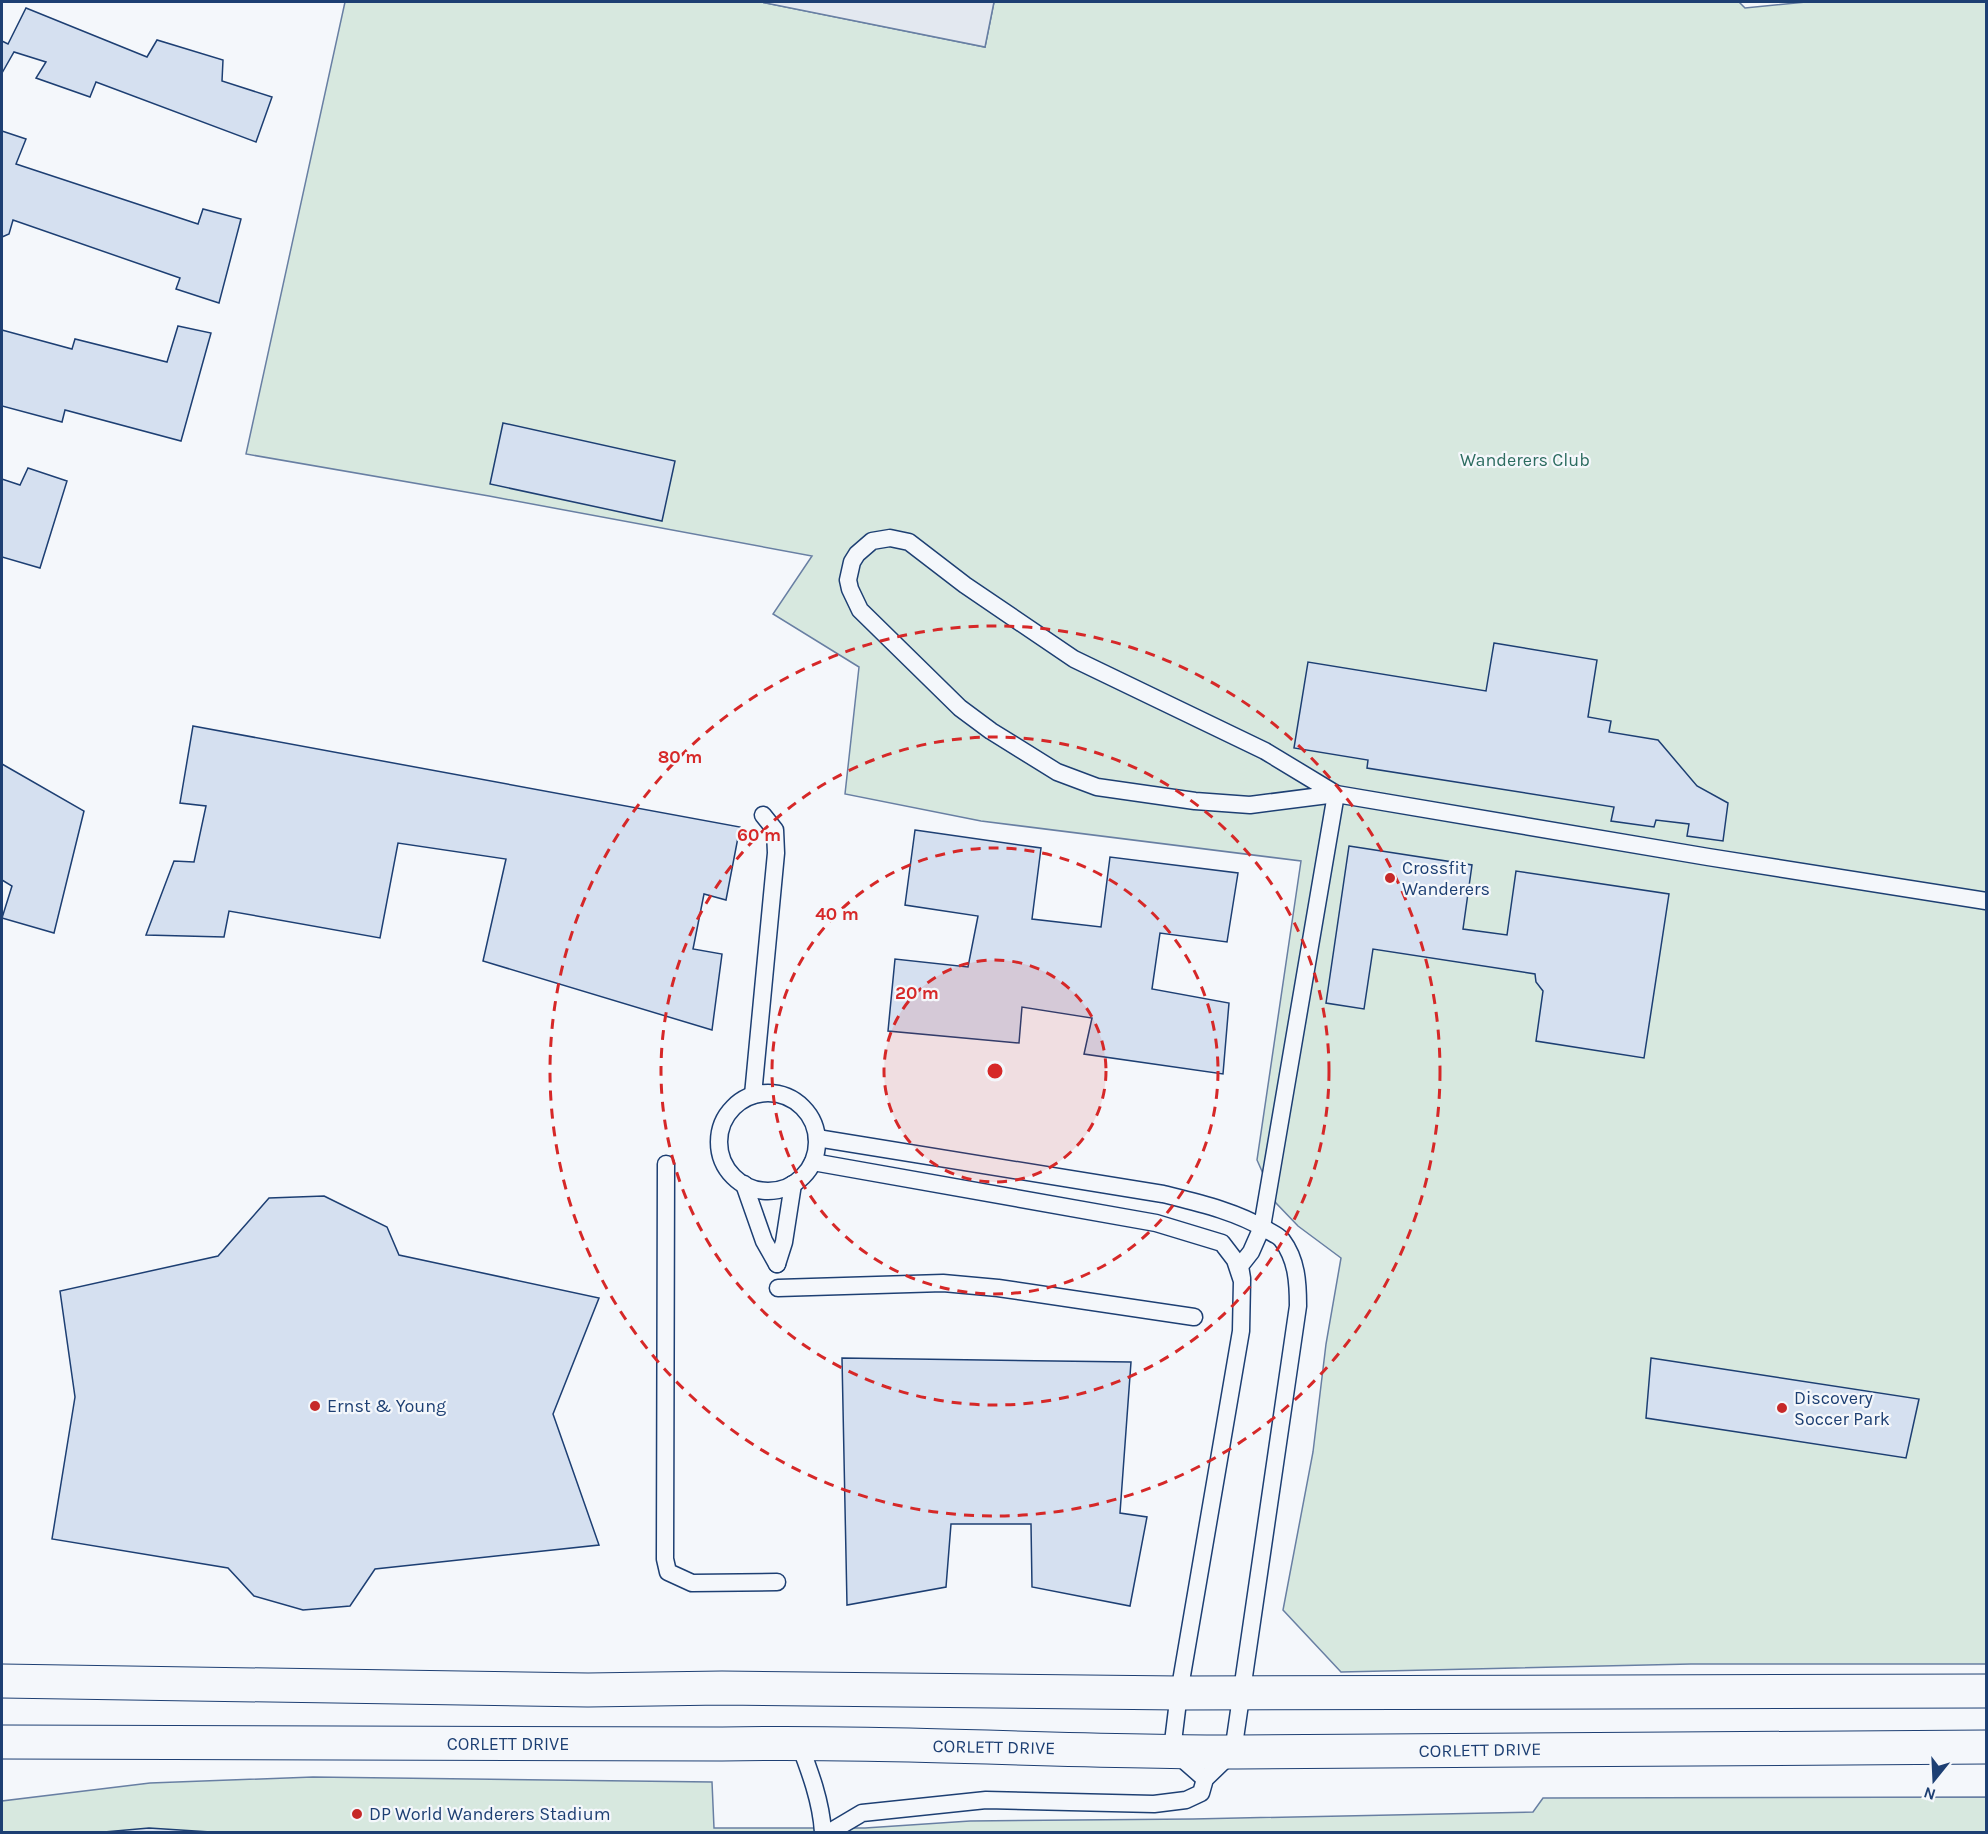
<svg xmlns="http://www.w3.org/2000/svg" width="1988" height="1834" font-family="Karla,sans-serif">
<rect width="100%" height="100%" fill="#f4f7fb"/>
<g fill="#d7e8df" stroke="#687fa3" stroke-width="1.5">
<path d="M345 2H761L985 47 994 2H1739L1745 8 1806 2H1986V1664H1691L1341 1672 1283 1610 1313 1452 1326 1344 1341 1258 1298 1226 1276 1203 1257 1160 1301 861 981 821 845 794 859 667 773 614 812 556 489 496 246 454Z"/>
<path d="M313 1777 712 1782 714 1828H865L970 1821 1193 1819 1533 1812 1543 1798 1986 1797V1832H2V1801L150 1783Z"/>
</g>
<path fill="#e3e8f0" stroke="#687fa3" stroke-width="1.5" d="M761 2H994L985 47Z"/>
<g fill="#d5e0f0" stroke="#1d3f73" stroke-width="1.5">
<path d="M26 8 147 57 157 40 223 60 222 81 272 97 256 142 96 82 90 97 36 78 46 62 14 52 2 73V41L8 44Z"/>
<path d="M2 131 26 139 16 164 198 224 203 209 241 219 219 303 176 289 180 278 13 220 9 234 2 237Z"/>
<path d="M178 326 211 333 181 441 65 410 62 422 2 406V330L72 349 75 339 167 362Z"/>
<path d="M503 423 675 461 662 521 490 484Z"/>
<path d="M28 468 67 481 40 568 2 557V479L20 485Z"/>
<path d="M1494 643 1597 660 1588 717 1611 721 1609 732 1658 740 1697 786 1728 803 1723 841 1687 836 1689 824 1656 820 1654 827 1611 821 1614 807 1367 768 1368 760 1294 748 1308 662 1486 691Z"/>
<path d="M193 726 740 827 726 900 704 894 693 949 722 954 712 1030 483 961 506 859 398 843 380 938 229 911 224 937 146 935 174 861 194 862 206 806 180 803Z"/>
<path d="M2 764 84 811 54 933 2 918 12 886 2 880Z"/>
<path d="M915 830 1041 848 1032 919 1101 927 1110 857 1238 873 1227 942 1160 933 1152 989 1229 1003 1223 1074 1084 1054 1092 1018 1022 1007 1019 1043 888 1031 895 959 968 967 978 916 905 905Z"/>
<path d="M1349 846 1472 865 1463 929 1507 935 1516 871 1669 894 1644 1058 1536 1041 1543 991 1536 982 1535 974 1373 949 1364 1009 1326 1003Z"/>
<path d="M324 1196 387 1227 399 1255 599 1298 553 1414 599 1545 375 1569 350 1606 303 1610 254 1596 228 1568 52 1539 75 1397 60 1291 218 1256 269 1198Z"/>
<path d="M842 1358 1131 1362 1120 1513 1147 1517 1130 1606 1032 1587 1031 1524H951L946 1587 847 1605Z"/>
<path d="M1651 1358 1919 1399 1906 1458 1646 1418Z"/>
<path d="M149 1828 211 1832H104Z"/>
</g>
<g fill="none" stroke-linecap="round" stroke-linejoin="round">
<g stroke="#1d3f73" stroke-width="19">
<g id="service">
<path d="M1336 794 1265 751 1074 659 965 585 909 542 890 538 872 541 857 554 852 562 848 580 850 589 860 610 960 708 991 731 1057 772 1097 787 1195 801 1250 805 1336 794 1708 857 1986 901"/>
<circle cx="768" cy="1142" r="49"/>
<path d="M753 1095 776 853 775 830 763 815"/>
<path d="M817 1138 1163 1194C1199 1203 1235 1211 1267 1230 1272 1233 1279 1236 1282 1240 1297 1260 1298 1283 1298 1306L1233 1752 1205 1779 1201 1793 1186 1800 1154 1804 986 1800 862 1813 830 1832"/>
<path d="M813 1162 1156 1223 1222 1243 1235 1260 1242 1281 1241 1331 1179 1693 1172 1750 1205 1779"/>
<path d="M666 1164 665 1559 668 1572 692 1583 777 1582"/>
<path d="M744 1184 764 1241 777 1264"/>
<path d="M777 1264 784 1242 793 1184"/>
<path d="M1242 1278 1240 1266 1251 1252 1262 1227 1336 794"/>
<path d="M778 1288 943 1283 998 1288 1194 1317"/>
<path d="M799 1743C810 1772 821 1801 823 1832"/>
</g>
</g>
<g stroke="#1d3f73" stroke-width="35">
<g id="secondary">
<path d="M2 1681 588 1690 722 1688 1179 1693 1986 1691"/>
<path d="M2 1742 722 1744C894 1741 1065 1752 1237 1752 1487 1752 1737 1747 1986 1747"/>
</g>
</g>
<use href="#service" stroke="#f4f7fb" stroke-width="16"/>
<use href="#secondary" stroke="#f4f7fb" stroke-width="33"/>
</g>
<circle cx="995" cy="1071" r="111" fill="#d62828" fill-opacity=".12"/>
<g fill="none" stroke="#d62828" stroke-width="3" stroke-dasharray="10 8">
<circle cx="995" cy="1071" r="111"/>
<circle cx="995" cy="1071" r="223"/>
<circle cx="995" cy="1071" r="334"/>
<circle cx="995" cy="1071" r="445"/>
</g>
<g fill="#c62828" stroke="#f4f7fb" stroke-width="2">
<circle cx="1390" cy="878" r="6"/>
<circle cx="315" cy="1406" r="6"/>
<circle cx="1782" cy="1408" r="6"/>
<circle cx="357" cy="1814" r="6"/>
</g>
<g text-anchor="middle" dominant-baseline="central" stroke-width="4.5" stroke-linejoin="round" paint-order="stroke">
<g font-size="18" fill="#2c6c60" stroke="#f4f7fb">
<text x="1525" y="460">Wanderers Club</text>
</g>
<g font-size="18" fill="#1d3f73" stroke="#f4f7fb" text-anchor="start">
<text x="1402" y="868">Crossfit<tspan x="1402" dy="21">Wanderers</tspan></text>
<text x="1794" y="1398">Discovery<tspan x="1794" dy="21">Soccer Park</tspan></text>
<text x="327" y="1406">Ernst &amp; Young</text>
<text x="369" y="1814">DP World Wanderers Stadium</text>
</g>
<g font-size="18" fill="#1d3f73" stroke="#f4f7fb">
<text x="508" y="1744">CORLETT DRIVE</text>
<text transform="translate(994 1747) rotate(1)">CORLETT DRIVE</text>
<text transform="translate(1480 1750) rotate(-1)">CORLETT DRIVE</text>
</g>
</g>
<circle cx="995" cy="1071" r="9" fill="#d62828" stroke="#f4f7fb" stroke-width="3"/>
<g font-size="18" text-anchor="middle" font-weight="bold" fill="#d62828" stroke="#f4f7fb" stroke-width="4.5" stroke-linejoin="round" paint-order="stroke">
<text x="680" y="763">80 m</text>
<text x="759" y="841">60 m</text>
<text x="837" y="920">40 m</text>
<text x="917" y="999">20 m</text>
</g>
<rect width="1988" height="1834" fill="none" stroke="#1d3f73" stroke-width="6"/>
<g transform="translate(1934 1780) rotate(198)" stroke="#f4f7fb" stroke-width="4.5" paint-order="stroke">
<path d="M0-4.5L10 22L0 15L-10 22Z" fill="#1d3f73"/>
<text y="-9" font-size="16" font-weight="bold" text-anchor="middle" fill="#1d3f73">N</text>
</g>
</svg>
